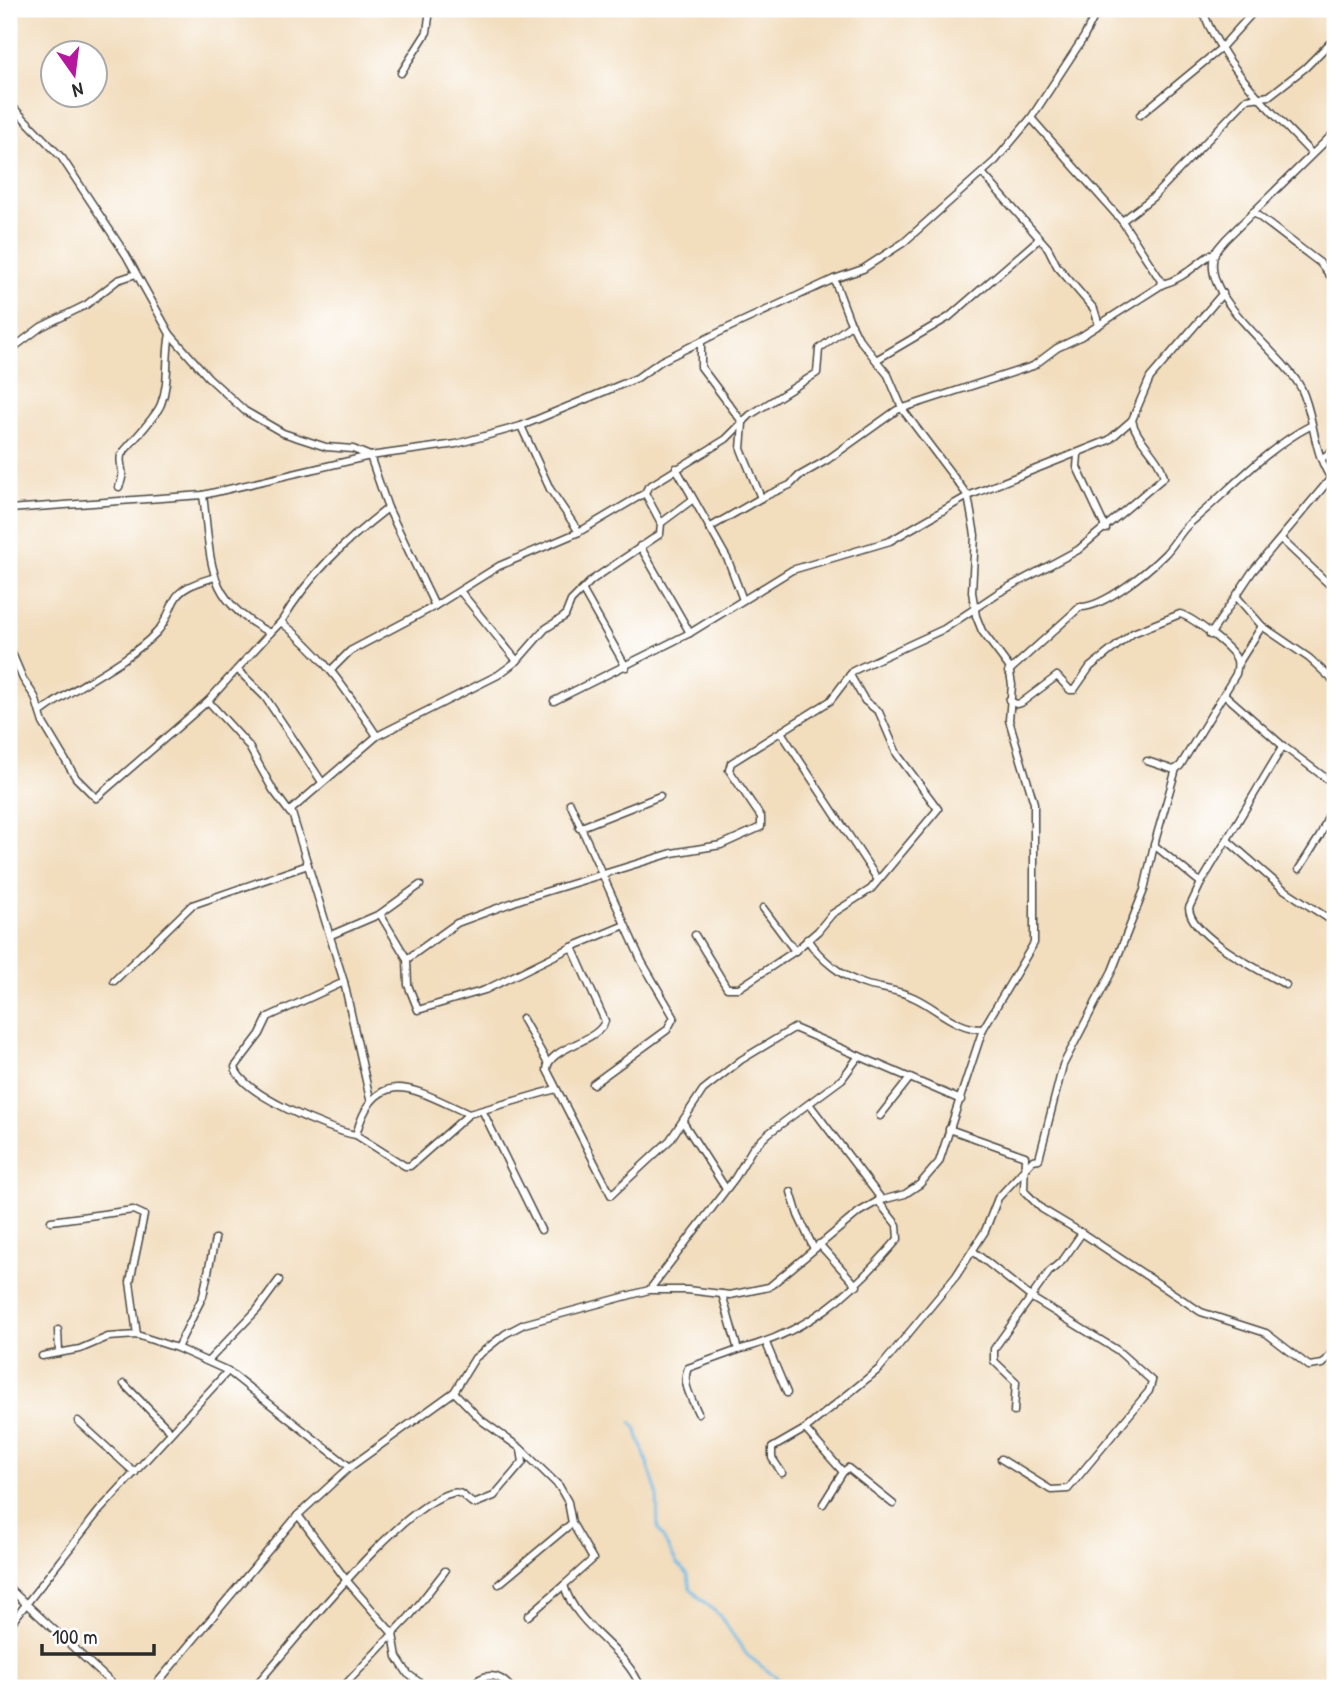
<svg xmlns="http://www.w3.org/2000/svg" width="1344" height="1697" font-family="'Patrick Hand',sans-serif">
<rect width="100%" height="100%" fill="#fff"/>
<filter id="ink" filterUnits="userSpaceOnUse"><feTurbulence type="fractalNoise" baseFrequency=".0143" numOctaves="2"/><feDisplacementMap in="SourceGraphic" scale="14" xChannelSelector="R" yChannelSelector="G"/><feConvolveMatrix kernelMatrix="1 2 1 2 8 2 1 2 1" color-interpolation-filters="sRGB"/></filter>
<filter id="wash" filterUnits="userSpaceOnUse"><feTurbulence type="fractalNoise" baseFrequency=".00686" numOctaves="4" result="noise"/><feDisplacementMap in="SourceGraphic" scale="28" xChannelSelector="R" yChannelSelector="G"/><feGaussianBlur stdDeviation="1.57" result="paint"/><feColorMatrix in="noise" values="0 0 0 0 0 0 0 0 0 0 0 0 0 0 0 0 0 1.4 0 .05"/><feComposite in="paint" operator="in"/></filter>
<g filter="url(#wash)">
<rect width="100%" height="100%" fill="#f2ddbd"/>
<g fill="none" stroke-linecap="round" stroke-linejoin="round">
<path stroke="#6dbce8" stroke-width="2.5" d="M631 1422 636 1428 657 1493 658 1529 677 1564 688 1575 690 1589 719 1615 747 1655 790 1688"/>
</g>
</g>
<g filter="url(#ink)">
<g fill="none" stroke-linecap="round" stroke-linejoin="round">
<g stroke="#494641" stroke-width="9">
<g id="minor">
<path d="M1202 9C1223 67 1271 110 1312 154"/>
<path d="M401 73 427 32 430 9"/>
<path d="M9 103 62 158 126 255 170 334 208 377 245 411 283 433 326 447 353 449 370 456 388 508C344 542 310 574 281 622 322 653 348 693 377 736"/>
<path d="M1140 115 1220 49 1256 9"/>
<path d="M1031 118 1122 221 1153 197 1247 99 1269 96 1305 68 1335 38"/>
<path d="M1335 132 1226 239C1220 246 1213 252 1213 262 1209 304 1283 354 1301 388 1316 419 1311 453 1335 484"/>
<path d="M983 174 1048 248 1057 266 1094 309 1099 325"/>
<path d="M1253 212 1320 263 1335 282"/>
<path d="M1122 221 1163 284"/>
<path d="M701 342V367L743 423 741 449 761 498 790 485 799 476 827 460 897 410 1033 366 1057 348 1080 337 1163 284C1184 279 1196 263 1215 252"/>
<path d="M9 351 41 327 86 305 118 280 136 274"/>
<path d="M876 360 949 317 1039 239"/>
<path d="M521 426 550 489 579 532"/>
<path d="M1078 455 1077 467 1106 529"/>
<path d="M1321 459 1335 449"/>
<path d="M676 468 728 560 743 600"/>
<path d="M119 487C127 469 118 467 121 455 122 452 156 418 161 404 170 381 165 357 170 334"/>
<path d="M203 495C212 561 204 599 270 633L281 622"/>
<path d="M388 508 435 606 499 566 579 532 645 493"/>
<path d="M9 509 203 495 370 456 456 444 521 426 637 378 661 361 730 327 834 279 863 269 903 243 995 161 1031 118 1084 37 1098 9"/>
<path d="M661 523 692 500"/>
<path d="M709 528 761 498"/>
<path d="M1281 539 1335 590"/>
<path d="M640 546 690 633"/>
<path d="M460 591 517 661"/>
<path d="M583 591 626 667"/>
<path d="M1236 596 1262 626 1238 664"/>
<path d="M1262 626 1309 658 1335 682"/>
<path d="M270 633 208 701 248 745 273 790 290 813"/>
<path d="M1210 635 1252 572 1331 478"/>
<path d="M9 646 23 679 35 697 43 723 76 778 96 798 208 701"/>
<path d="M332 669 350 651 435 606"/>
<path d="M238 670 265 697 322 782"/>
<path d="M1008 672 1080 607C1103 608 1148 571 1165 554 1174 545 1180 532 1189 524 1229 491 1264 450 1310 426"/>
<path d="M1225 695 1283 746"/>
<path d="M1009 700 1016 704 1021 703 1057 676 1070 690H1074L1090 667 1133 633 1180 614C1192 617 1231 647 1236 658 1239 664 1237 668 1236 674L1180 766 1174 770 1147 761"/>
<path d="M554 701 690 633 792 570 890 541 968 496 1109 440 1132 420 1150 378 1223 293"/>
<path d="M40 713C76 685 123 666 156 633 166 623 168 613 174 601 181 586 200 582 215 577"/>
<path d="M781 732 878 880"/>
<path d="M570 803 642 962 674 1017 667 1030 593 1084"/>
<path d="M579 828 660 796"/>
<path d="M1227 840 1282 888 1335 923"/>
<path d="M1154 845 1201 883 1283 746 1335 785"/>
<path d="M1299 869 1320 836 1335 800"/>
<path d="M1201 883 1189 908C1190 936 1263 972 1286 985"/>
<path d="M763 908 795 951"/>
<path d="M380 914 407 959 408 985 418 1010 485 990 572 947 625 925"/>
<path d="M331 935 380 914 420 885"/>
<path d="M695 935 727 988H739L795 951 818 931 832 914 871 889 938 809 897 754 879 712 865 701 850 675"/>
<path d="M807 939C820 959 843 978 867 985 883 989 900 990 915 998 938 1009 956 1029 983 1029"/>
<path d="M572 947 605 1021C598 1043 547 1047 547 1070L611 1195 670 1140 703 1090 741 1060 794 1028 961 1100"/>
<path d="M407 959 457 923 522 899 672 853 721 845 761 827V817L729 770 731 763 830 701 853 671 861 667 944 629 998 593 1078 550 1164 477C1159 454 1136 441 1132 420"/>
<path d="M114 981 192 905 308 865"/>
<path d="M344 982 291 810 377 736 498 675 517 661 545 629 565 616 571 601 592 580 660 534 661 523 645 493 648 487 726 439 750 415 817 373 819 349 852 324"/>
<path d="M522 1018 547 1062"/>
<path d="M810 1105 882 1200"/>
<path d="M483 1112 541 1230"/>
<path d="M469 1114C419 1092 376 1060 356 1135L405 1166H410L469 1114 556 1089"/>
<path d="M880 1116 910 1078"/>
<path d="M683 1122 726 1189"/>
<path d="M949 1129 1025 1156 1024 1191 1042 1209 1082 1233 1201 1312 1266 1333 1309 1366 1323 1364 1335 1349"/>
<path d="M356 1135C331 1131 239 1093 235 1067L260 1034 268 1017 344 982 370 1099"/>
<path d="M791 1192 798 1215 814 1249"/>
<path d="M51 1221 133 1210 144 1215 130 1282 137 1335"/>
<path d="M819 1244 857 1286"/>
<path d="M973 1251 1032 1298 1117 1350 1152 1381 1149 1391 1068 1489 1051 1490 1001 1459"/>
<path d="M650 1289 735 1178 753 1148 769 1133 842 1079 859 1056"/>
<path d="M58 1330 59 1353"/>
<path d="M766 1343 787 1393"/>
<path d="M177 1348 203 1296 215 1239"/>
<path d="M738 1350C809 1332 851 1294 898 1239L897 1225 878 1201"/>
<path d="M42 1356 80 1349 108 1337 137 1335 177 1348 228 1371 350 1467"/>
<path d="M209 1360 257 1310 279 1280"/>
<path d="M124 1384 171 1432"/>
<path d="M454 1392 481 1420 520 1448 559 1486 568 1502 572 1523 593 1559 564 1585C576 1628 625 1647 641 1688"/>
<path d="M1014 1412 1016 1382 994 1361V1349L1049 1272 1063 1260 1082 1233"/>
<path d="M698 1413C692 1399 681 1383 688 1368L738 1350 722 1294"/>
<path d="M78 1421 135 1473"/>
<path d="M805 1429 843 1472 823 1504"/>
<path d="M843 1472 848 1468 893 1504"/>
<path d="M782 1473 772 1458V1448L805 1429 879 1369 956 1276 985 1231 998 1198 1033 1160 1039 1159 1063 1065 1112 971 1144 890 1154 845 1176 769"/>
<path d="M298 1515 347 1581 393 1634 397 1657 408 1674 427 1688"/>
<path d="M499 1584 572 1523"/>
<path d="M9 1588 117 1688"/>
<path d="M528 1616 564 1585"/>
<path d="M9 1626 99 1511 228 1371"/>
<path d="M153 1688 298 1515 350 1467 454 1392 475 1358 505 1334 524 1324 649 1290H687L730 1295 769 1287 859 1212 878 1201 905 1194 920 1184 939 1162 983 1029 1034 943V803L1009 720 1012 685 1009 667 982 631 976 616 972 592 975 535 968 496 903 410 888 375 859 339 849 319 834 279"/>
<path d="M253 1688C292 1646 400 1504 452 1493 462 1490 466 1500 474 1504L494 1496 523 1462 521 1450"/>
<path d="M342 1688 409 1617 445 1571"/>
<path d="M469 1688C483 1672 498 1672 511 1688"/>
</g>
</g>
<use href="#minor" stroke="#fff" stroke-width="6"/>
</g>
</g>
<rect width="1344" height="1697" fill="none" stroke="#fff" stroke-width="35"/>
<g transform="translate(74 74) rotate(166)"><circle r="33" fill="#ffffff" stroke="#aaaaaa" stroke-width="2"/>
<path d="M0-5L12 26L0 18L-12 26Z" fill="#b5179e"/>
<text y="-10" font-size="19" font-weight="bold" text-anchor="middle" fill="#2b2b2b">N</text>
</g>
<path d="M42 1644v10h112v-10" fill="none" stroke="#2b2b2b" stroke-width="3.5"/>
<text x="52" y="1644" font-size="21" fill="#2b2b2b" stroke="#ffffff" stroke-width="5" paint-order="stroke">100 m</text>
</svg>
